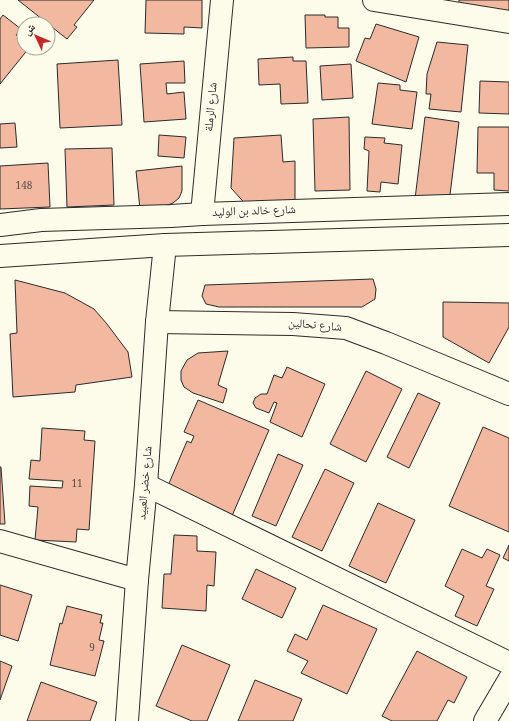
<svg xmlns="http://www.w3.org/2000/svg" width="509" height="721" font-family="Georgia,'Noto Naskh Arabic',serif">
<rect width="100%" height="100%" fill="#fdfbea"/>
<g fill="#f2b8a0" stroke="#2b2b2b">
<path d="M18 0H94L74 25 77 27 67 39Z"/>
<path d="M146 0H202V28L184 27V34L145 33Z"/>
<path d="M459 0H509V12L459 3Z"/>
<path d="M3 15 21 29 16 35 24 41V48H29L0 84V19Z"/>
<path d="M305 15H325V17H338V28H349V47L306 48Z"/>
<path d="M376 24 419 37 406 82 356 61 365 38 370 39Z"/>
<path d="M437 42 468 45 461 112 429 109 431 94H426L427 74Z"/>
<path d="M293 57V61H306L308 103 281 104 280 84 259 85 258 59Z"/>
<path d="M118 60 122 125 60 128 57 64Z"/>
<path d="M184 61 185 83H166L167 94 184 92 186 119 144 122 140 64Z"/>
<path d="M351 64 353 98 322 100 320 66Z"/>
<path d="M480 81 509 82V114L479 113Z"/>
<path d="M378 83 400 85V90L417 92 412 129 372 124Z"/>
<path d="M349 117 350 190 315 191 313 119Z"/>
<path d="M425 117 459 122 449 203 415 199Z"/>
<path d="M15 123 17 147 0 148V124Z"/>
<path d="M478 127H509V191L494 190V173H477Z"/>
<path d="M159 135 186 137 184 158 158 156Z"/>
<path d="M281 135 283 162 295 161V208L250 209 231 188 234 138Z"/>
<path d="M365 137 385 138 384 143 402 145 398 184 381 182 380 192 367 191 369 151 364 149Z"/>
<path d="M112 148 114 205 67 207 65 149Z"/>
<path d="M48 163 50 207 0 209V166Z"/>
<path d="M182 166V191L179 198 173 203 168 205 140 209 136 171Z"/>
<path d="M373 279 376 289 375 299 362 307H219L206 304 202 296 205 285Z"/>
<path d="M15 280 65 293 94 309 107 324 128 352 132 377 76 385 75 392 13 397 10 334 17 333Z"/>
<path d="M443 302 509 303V327L489 363 443 337Z"/>
<path d="M228 351 218 385 227 389 223 403 193 393 184 387 181 380V371L187 360 198 353Z"/>
<path d="M287 367 325 384 302 437 270 422 277 403 274 402 269 413 256 408 253 403 255 398 261 394H267L274 375 282 378Z"/>
<path d="M366 371 402 389 366 462 330 444Z"/>
<path d="M418 393 440 403 409 468 387 457Z"/>
<path d="M198 400 269 430 232 516 167 488 187 441 191 443 194 436 184 432Z"/>
<path d="M483 427 509 438V532L449 506Z"/>
<path d="M42 428 85 431 84 440 95 441 89 530 77 529 76 542 35 540 38 507 29 506 30 486 62 488 63 481 29 479 31 460 40 461Z"/>
<path d="M278 454 303 465 276 526 252 516Z"/>
<path d="M0 467H1L5 524H0Z"/>
<path d="M325 469 354 483 322 551 292 537Z"/>
<path d="M378 503 415 520 386 583 349 566Z"/>
<path d="M174 535 197 536V551L216 552 214 586 207 585 206 611 162 608 164 574H171Z"/>
<path d="M509 545V561L503 558Z"/>
<path d="M462 549 482 558 487 549 500 555 486 586 494 589 477 626 455 616 464 596 445 586Z"/>
<path d="M256 569 296 588 282 618 242 599Z"/>
<path d="M0 585 32 595 18 641 0 635Z"/>
<path d="M323 605 377 629 347 694 301 673 308 661 287 651 295 634 307 640Z"/>
<path d="M67 606 102 615 100 623H103L99 640 104 641 95 676 50 665 60 623 62 624Z"/>
<path d="M182 645 230 665 207 721H192L156 706Z"/>
<path d="M417 651 467 677 454 703 448 700 437 721H392L382 716Z"/>
<path d="M0 661 12 666 0 700Z"/>
<path d="M255 680 302 699 293 721H238Z"/>
<path d="M41 682 97 702 90 721H27Z"/>
</g>
<g fill="none" stroke-linecap="round" stroke-linejoin="round">
<g stroke="#2b2b2b" stroke-width="24">
<g id="street">
<path d="M374 0 509 22"/>
<path d="M202 214 222 0"/>
<path d="M157 322 293 324 346 328 386 343 509 394"/>
<path d="M146 485 509 663"/>
<path d="M0 541 137 580"/>
<path d="M127 721 137 580 146 485 157 322 165 245"/>
</g>
</g>
<g stroke="#2b2b2b" stroke-width="24">
<path id="secondary" d="M485 721 509 680"/>
</g>
<g stroke="#2b2b2b" stroke-width="24">
<g id="primary">
<path d="M0 225 41 220 171 216 202 214 509 204"/>
<path d="M0 256 165 245 509 235"/>
</g>
</g>
<use href="#street" stroke="#fdfbea" stroke-width="22"/>
<use href="#secondary" stroke="#fdfbea" stroke-width="22"/>
<use href="#primary" stroke="#fdfbea" stroke-width="22"/>
</g>
<g text-anchor="middle" dominant-baseline="central" stroke-width="3" stroke-linejoin="round" paint-order="stroke">
<g font-size="10" fill="#5d4e48">
<text x="24" y="186">148</text>
<text x="77" y="484">11</text>
<text x="92" y="648">9</text>
</g>
<g font-size="12" fill="#2b2b2b" stroke="#fdfbea">
<text transform="translate(212 107) rotate(-85)">شارع الرملة</text>
<text transform="translate(254 212) rotate(-2)">شارع خالد بن الوليد</text>
<text transform="translate(315 326) rotate(5)">شارع نحالين</text>
<text transform="translate(146 483) rotate(-85)">شارع خضر العبيد</text>
</g>
</g>
<g transform="translate(36 36) rotate(314)"><circle r="19" fill="#fdfbea" stroke="#a9a89e"/>
<path d="M0-3L7 15L0 10L-7 15Z" fill="#c62828"/>
<text y="-6" font-size="11" font-weight="bold" text-anchor="middle" fill="#2b2b2b">ش</text>
</g>
</svg>
